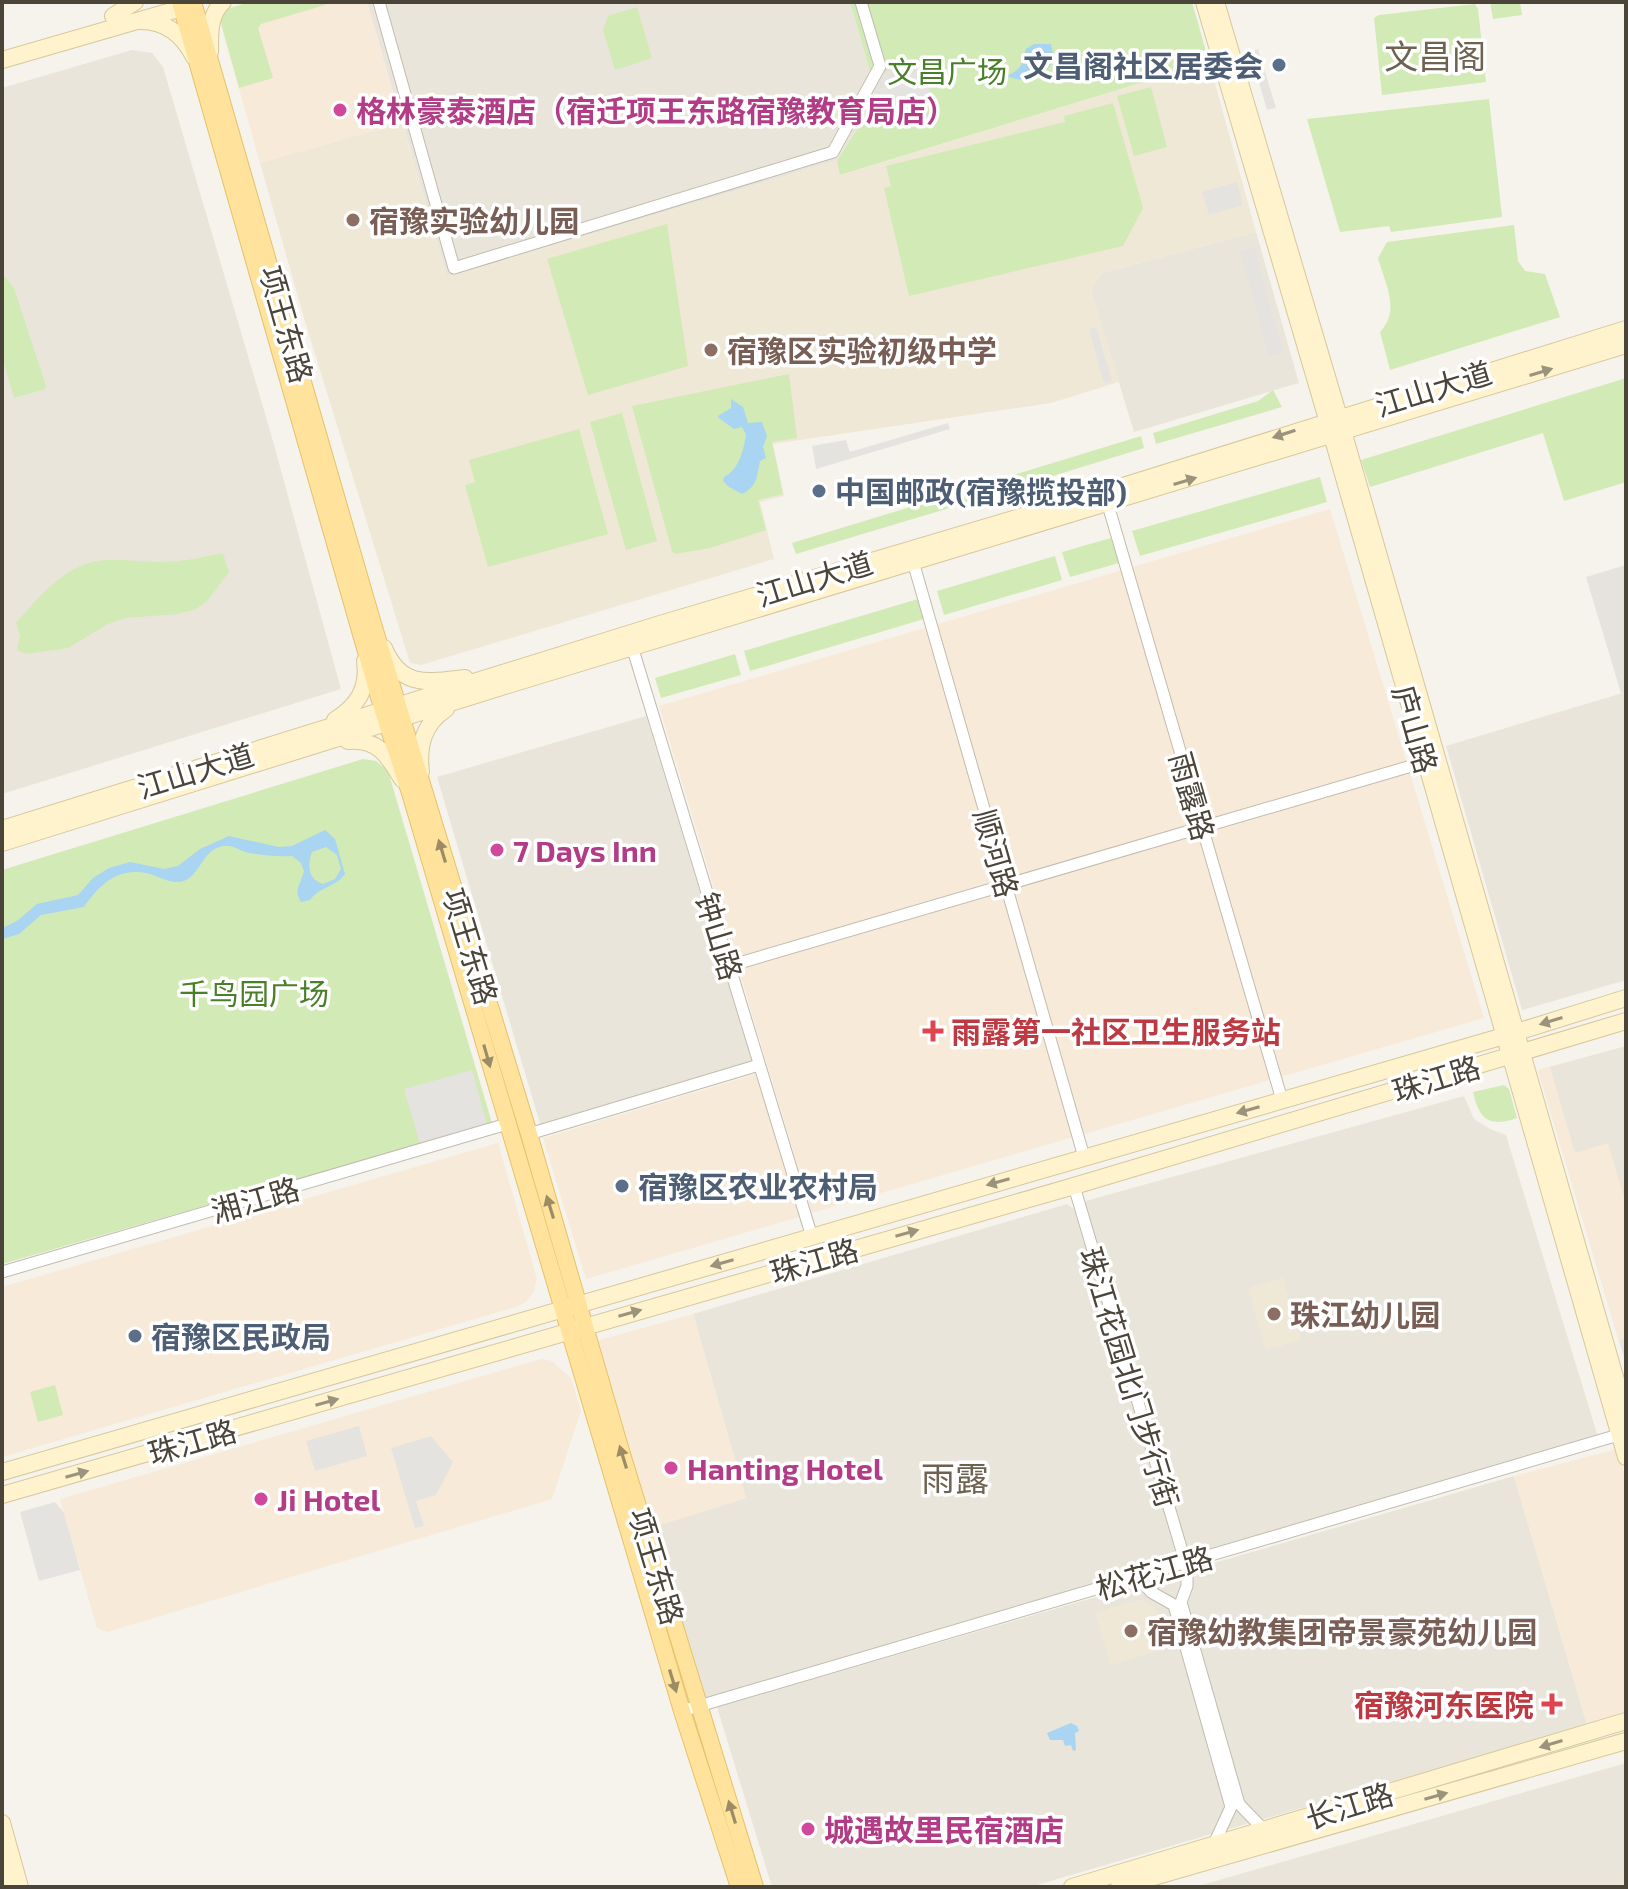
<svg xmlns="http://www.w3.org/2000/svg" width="1628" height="1889" font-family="'Exo 2','Noto Sans SC',sans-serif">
<rect width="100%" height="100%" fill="#f6f3ec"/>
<g fill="#eae5da">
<path d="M367 2H850L885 123 863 120 837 161 447 277Z"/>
<path d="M132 50 152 53 163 67 271 434 341 689 2 794V88Z"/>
<path d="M1256 232 1299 383 1134 432 1091 291 1101 273Z"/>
<path d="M1626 692V980L1522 1010 1446 746Z"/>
<path d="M646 716 752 1061 541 1127 437 777Z"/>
<path d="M1626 1046V1364L1538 1070Z"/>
<path d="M1464 1096 1474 1119 1490 1129 1506 1135 1598 1437 1189 1557 1082 1202Z"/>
<path d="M1067 1204 1074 1209 1182 1564 704 1701 653 1527 746 1498 693 1314Z"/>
<path d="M1514 1476 1587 1725 1030 1887H772L717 1707Z"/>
<path d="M1626 1763V1887H1195Z"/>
</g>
<g fill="#f7ead8">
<path d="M247 2H367L402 123 260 163 217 11Z"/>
<path d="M1330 509 1484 1018 812 1213 659 706Z"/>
<path d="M1550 1067 1575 1153 1608 1143 1626 1205V1338L1619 1340 1538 1070Z"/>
<path d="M756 1074 799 1217 586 1279 543 1138Z"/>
<path d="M498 1143 537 1279 534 1291 527 1301 519 1306 2 1457V1287Z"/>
<path d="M693 1314 746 1498 653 1527 596 1341Z"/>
<path d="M541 1359 552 1361 571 1378 581 1411 552 1499 107 1632 97 1628 60 1499Z"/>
<path d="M1617 1449 1626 1480V1713L1587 1725 1514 1476Z"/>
</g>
<path fill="#e6e2dd" d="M1626 565V692L1621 693 1586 577Z"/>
<g fill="#efe8d6">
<path d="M1209 62 1256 232 1101 273 1091 291 1119 382 1051 403 773 444 784 496 760 502 774 559 421 665 410 663 304 318 260 163 402 123 447 277 837 161 841 175Z"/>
<path d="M1283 1278 1301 1340 1266 1350 1248 1288Z"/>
<path d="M1142 1599 1156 1608 1167 1648 1111 1665 1095 1613Z"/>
</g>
<g fill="#d2eab5">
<path d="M250 2H324L325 5 261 24 258 28 273 78 239 88 218 12Z"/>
<path d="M850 2H1192L1209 62 840 175 837 161 863 120 885 123Z"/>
<path d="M1490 2H1520L1522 15 1493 19Z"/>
<path d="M1475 4 1478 9 1486 82 1382 95 1374 18 1379 15Z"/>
<path d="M637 7 652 58 615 70 603 30 608 16Z"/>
<path d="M1151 87 1167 147 1134 156 1117 96Z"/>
<path d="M1489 99 1502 217 1391 232 1389 226 1340 232 1307 119Z"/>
<path d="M1113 103 1143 208 1123 246 909 296 884 188 891 186 886 166 1065 122 1064 116Z"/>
<path d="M667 224 688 366 588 395 547 259Z"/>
<path d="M1514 225 1518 261 1525 271 1545 274 1560 317 1390 370 1380 332C1401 310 1385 284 1378 258L1387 242Z"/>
<path d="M2 273 14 288 46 386 45 389 14 398 2 356Z"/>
<path d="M789 374 797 438 772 442 783 494 758 500 766 530 710 548 675 554 672 551 632 406Z"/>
<path d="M1626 378V482L1564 501 1543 433 1370 487 1361 460Z"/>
<path d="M1273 390 1282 407 1156 444 1153 433 1258 401Z"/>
<path d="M622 413 657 541 626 550 590 422Z"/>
<path d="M579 429 608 534 488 567 465 485 475 482 469 460Z"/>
<path d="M1141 436 1144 448 965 503 961 491Z"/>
<path d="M1320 477 1327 502 1140 556 1132 531Z"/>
<path d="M953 494 956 506 796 554 792 543Z"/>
<path d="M1111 538 1119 563 1070 577 1062 552Z"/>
<path d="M218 554H223L229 572 207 601 196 609 178 614 126 618 108 624 68 648 26 654 17 650 20 636 16 623 19 619C37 600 56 576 81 566 106 555 130 562 156 562 177 562 197 559 218 554Z"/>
<path d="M1055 556 1062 580 944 615 937 591Z"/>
<path d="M918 599 924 619 750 671 744 651Z"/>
<path d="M735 654 741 675 661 698 655 678Z"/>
<path d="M363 759 376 761 388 771 492 1123 2 1264V870Z"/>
<path d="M1504 1085 1509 1089 1517 1118C1489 1128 1479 1119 1473 1092Z"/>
<path d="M55 1385 63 1415 38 1422 30 1392Z"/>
</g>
<g fill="#e5e3e0">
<path d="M1258 49 1276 108 1267 110 1250 52Z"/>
<path d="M905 60 908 69 923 65 935 104 925 108 928 118 903 126 885 123 874 84 892 64Z"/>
<path d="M1237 182 1243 205 1209 215 1202 192Z"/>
<path d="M1254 247 1283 352 1269 356 1240 251Z"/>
<path d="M1096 327 1112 381 1104 383 1089 329Z"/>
<path d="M948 423 950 429 816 469 812 446 846 440 850 452Z"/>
<path d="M472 1070 487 1125 420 1144 404 1089Z"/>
<path d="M359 1426 367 1456 315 1471 306 1441Z"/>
<path d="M431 1436 453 1462 436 1495 416 1501 424 1526 415 1528 391 1448Z"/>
<path d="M55 1502 64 1513 80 1570 39 1581 20 1512Z"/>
</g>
<g fill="#a9d4f2" fill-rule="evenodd">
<path d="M1034 44H1051L1054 58C1046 79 1026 84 1006 76 1023 69 1021 65 1026 49Z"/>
<path d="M731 399 743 407 748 423 762 422 767 436 763 447 766 458 760 461C757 476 757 487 742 494L729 487 723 481 724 477C739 470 744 449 746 434L742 427 734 429 719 418 718 416 731 408Z"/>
<path d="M325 830 335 839 345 874C336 887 319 887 310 900L301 902C293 890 301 884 304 871L301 863 292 856C278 857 263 855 249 853 236 850 230 841 215 849 201 856 198 879 180 882 169 883 160 877 150 874 119 866 100 884 84 907L41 915 19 934 2 939V928L17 921 37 904 78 895 93 878 109 868 130 862 164 869 178 866 200 849 229 836 279 847 292 846ZM326 847 337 855 341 869 335 879 323 884C308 879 307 866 312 852Z"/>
<path d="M1071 1723 1077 1726 1079 1731 1075 1733 1076 1750 1073 1751 1071 1745 1065 1746 1063 1740H1050L1047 1733Z"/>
</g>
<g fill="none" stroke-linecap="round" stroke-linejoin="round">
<g stroke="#c2bbae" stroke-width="13">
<g id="street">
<path d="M379 2 454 268 833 152 880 66 861 2"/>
<path d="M1106 498 1282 1100"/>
<path d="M912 558 1084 1157"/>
<path d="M631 643 812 1237"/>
<path d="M729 966 1425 762"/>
<path d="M529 1134 759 1065"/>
<path d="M1074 1186 1187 1568V1586L1181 1602 1239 1804 1265 1831"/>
<path d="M2 1272 507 1124"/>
<path d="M1142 1581 1151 1592 1174 1605 1231 1807 1213 1846"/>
<path d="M682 1711 1625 1433"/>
</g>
</g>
<g stroke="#d6c79b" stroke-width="18">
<g id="secondary">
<path d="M1204 2 1332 436 1626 1457"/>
<path d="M1216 2 1339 417 1626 1415"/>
<path d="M113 16 135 2"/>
<path d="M141 21C166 21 183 35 194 57"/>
<path d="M210 52C210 34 209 15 223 2"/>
<path d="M2 60 192 5"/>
<path d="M384 648C401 689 429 682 465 678"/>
<path d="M335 720C357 706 369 689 365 661"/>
<path d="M348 741C378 738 388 756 402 779"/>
<path d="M421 772C418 746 423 724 446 709"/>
<path d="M2 829 660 624 1104 492 1626 329"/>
<path d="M2 843 508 685 1626 345"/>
<path d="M2 1472 1504 1036 1626 998"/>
<path d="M2 1495 1074 1186 1626 1021"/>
<path d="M2 1823 20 1887"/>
<path d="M2 1868 7 1887"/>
<path d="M1072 1887 1626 1721"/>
<path d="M1119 1887 1626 1741"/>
</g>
</g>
<g stroke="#e6c16a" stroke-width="18">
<g id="primary">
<path d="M180 2 383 711 410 793 682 1711 739 1887"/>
<path d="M193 2 373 624 529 1134 621 1451 755 1887"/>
</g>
</g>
<use href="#street" stroke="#fff" stroke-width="11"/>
<use href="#secondary" stroke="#fff3cd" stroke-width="16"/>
<use href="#primary" stroke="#ffe39c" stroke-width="16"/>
</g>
<defs><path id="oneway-solid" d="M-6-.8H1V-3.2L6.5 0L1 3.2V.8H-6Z" transform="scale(2)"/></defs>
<g fill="#9c937c">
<use href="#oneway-solid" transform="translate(1541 372) rotate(-17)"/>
<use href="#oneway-solid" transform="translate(1284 434) rotate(162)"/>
<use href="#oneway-solid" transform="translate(1185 481) rotate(-17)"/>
<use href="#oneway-solid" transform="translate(1551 1021) rotate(163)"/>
<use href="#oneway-solid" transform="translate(1248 1110) rotate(164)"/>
<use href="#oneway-solid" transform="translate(998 1182) rotate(164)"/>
<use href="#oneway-solid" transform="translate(907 1233) rotate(-16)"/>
<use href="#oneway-solid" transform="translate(722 1263) rotate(164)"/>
<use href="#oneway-solid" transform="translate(630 1313) rotate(-16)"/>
<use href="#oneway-solid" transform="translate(327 1402) rotate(-16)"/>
<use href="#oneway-solid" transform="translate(77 1474) rotate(-16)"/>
<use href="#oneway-solid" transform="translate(1551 1744) rotate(163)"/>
<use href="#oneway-solid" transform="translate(1436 1796) rotate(-16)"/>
</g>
<g fill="#9c8c66">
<use href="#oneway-solid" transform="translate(442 851) rotate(-107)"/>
<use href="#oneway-solid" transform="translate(487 1056) rotate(74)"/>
<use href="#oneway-solid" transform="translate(550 1207) rotate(-107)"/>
<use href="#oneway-solid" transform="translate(623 1457) rotate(-107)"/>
<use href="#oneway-solid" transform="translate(673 1681) rotate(73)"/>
<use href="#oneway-solid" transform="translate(732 1812) rotate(-107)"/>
</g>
<g fill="#5c6f8a" stroke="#fff" stroke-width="3">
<circle cx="1279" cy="65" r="8"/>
<circle cx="819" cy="491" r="8"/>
<circle cx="622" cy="1186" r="8"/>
<circle cx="135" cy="1336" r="8"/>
</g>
<g fill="#d1479c" stroke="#fff" stroke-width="3">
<circle cx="340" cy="110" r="8"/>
<circle cx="497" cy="850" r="8"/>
<circle cx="671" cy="1468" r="8"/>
<circle cx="261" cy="1499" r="8"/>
<circle cx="808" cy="1829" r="8"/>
</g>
<g fill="#8d6e63" stroke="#fff" stroke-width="3">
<circle cx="353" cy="220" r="8"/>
<circle cx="711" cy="350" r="8"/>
<circle cx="1274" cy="1314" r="8"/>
<circle cx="1131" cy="1631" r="8"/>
</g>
<g fill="#e0444e" stroke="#fff" stroke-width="3">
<path d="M929 1019h8v8h8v8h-8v8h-8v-8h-8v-8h8z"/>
<path d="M1548 1692h8v8h8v8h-8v8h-8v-8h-8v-8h8z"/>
</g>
<g text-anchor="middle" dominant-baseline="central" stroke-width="7" stroke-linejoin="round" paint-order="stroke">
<g font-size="30" font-weight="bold" fill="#4e5e75" stroke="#fff" text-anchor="start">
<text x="1263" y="65" text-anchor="end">文昌阁社区居委会</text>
<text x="835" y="491">中国邮政(宿豫揽投部)</text>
<text x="638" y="1186">宿豫区农业农村局</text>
<text x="151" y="1336">宿豫区民政局</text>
</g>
<g font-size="30" fill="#4a7f2a" stroke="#fff">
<text x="947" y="71">文昌广场</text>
<text x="254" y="993">千鸟园广场</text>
</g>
<g font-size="30" font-weight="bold" fill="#b23c85" stroke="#fff" text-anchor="start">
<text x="356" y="110">格林豪泰酒店（宿迁项王东路宿豫教育局店）</text>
<text x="513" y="850">7 Days Inn</text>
<text x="687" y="1468">Hanting Hotel</text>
<text x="277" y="1499">Ji Hotel</text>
<text x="824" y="1829">城遇故里民宿酒店</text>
</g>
<g font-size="30" font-weight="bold" fill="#785e54" stroke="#fff" text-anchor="start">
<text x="369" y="220">宿豫实验幼儿园</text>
<text x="727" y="350">宿豫区实验初级中学</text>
<text x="1290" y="1314">珠江幼儿园</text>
<text x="1147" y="1631">宿豫幼教集团帝景豪苑幼儿园</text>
</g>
<g font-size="30" fill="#4b4439" stroke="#fff">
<text transform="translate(287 324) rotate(74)">项王东路</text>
<text transform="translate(1433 388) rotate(-17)">江山大道</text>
<text transform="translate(814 578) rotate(-17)">江山大道</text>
<text transform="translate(1416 729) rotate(74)">庐山路</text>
<text transform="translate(195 770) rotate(-17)">江山大道</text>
<text transform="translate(1193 796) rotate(74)">雨露路</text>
<text transform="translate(997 853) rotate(74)">顺河路</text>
<text transform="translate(720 936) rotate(73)">钟山路</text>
<text transform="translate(471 946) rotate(73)">项王东路</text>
<text transform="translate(1436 1078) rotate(-17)">珠江路</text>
<text transform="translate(255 1199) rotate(-16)">湘江路</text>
<text transform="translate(814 1260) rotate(-16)">珠江路</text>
<text transform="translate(1130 1377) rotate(73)">珠江花园北门步行街</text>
<text transform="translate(192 1441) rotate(-16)">珠江路</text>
<text transform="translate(657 1566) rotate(73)">项王东路</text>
<text transform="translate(1154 1572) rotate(-16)">松花江路</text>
<text transform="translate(1349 1805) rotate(-17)">长江路</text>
</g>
<g font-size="30" font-weight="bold" fill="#be3a42" stroke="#fff" text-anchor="start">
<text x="951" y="1031">雨露第一社区卫生服务站</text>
<text x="1534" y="1704" text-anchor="end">宿豫河东医院</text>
</g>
<g font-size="34" fill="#6e6250" stroke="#fff">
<text x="1435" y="55">文昌阁</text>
<text x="955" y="1477">雨露</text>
</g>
</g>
<rect width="1628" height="1889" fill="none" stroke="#4b4439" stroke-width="8"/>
</svg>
